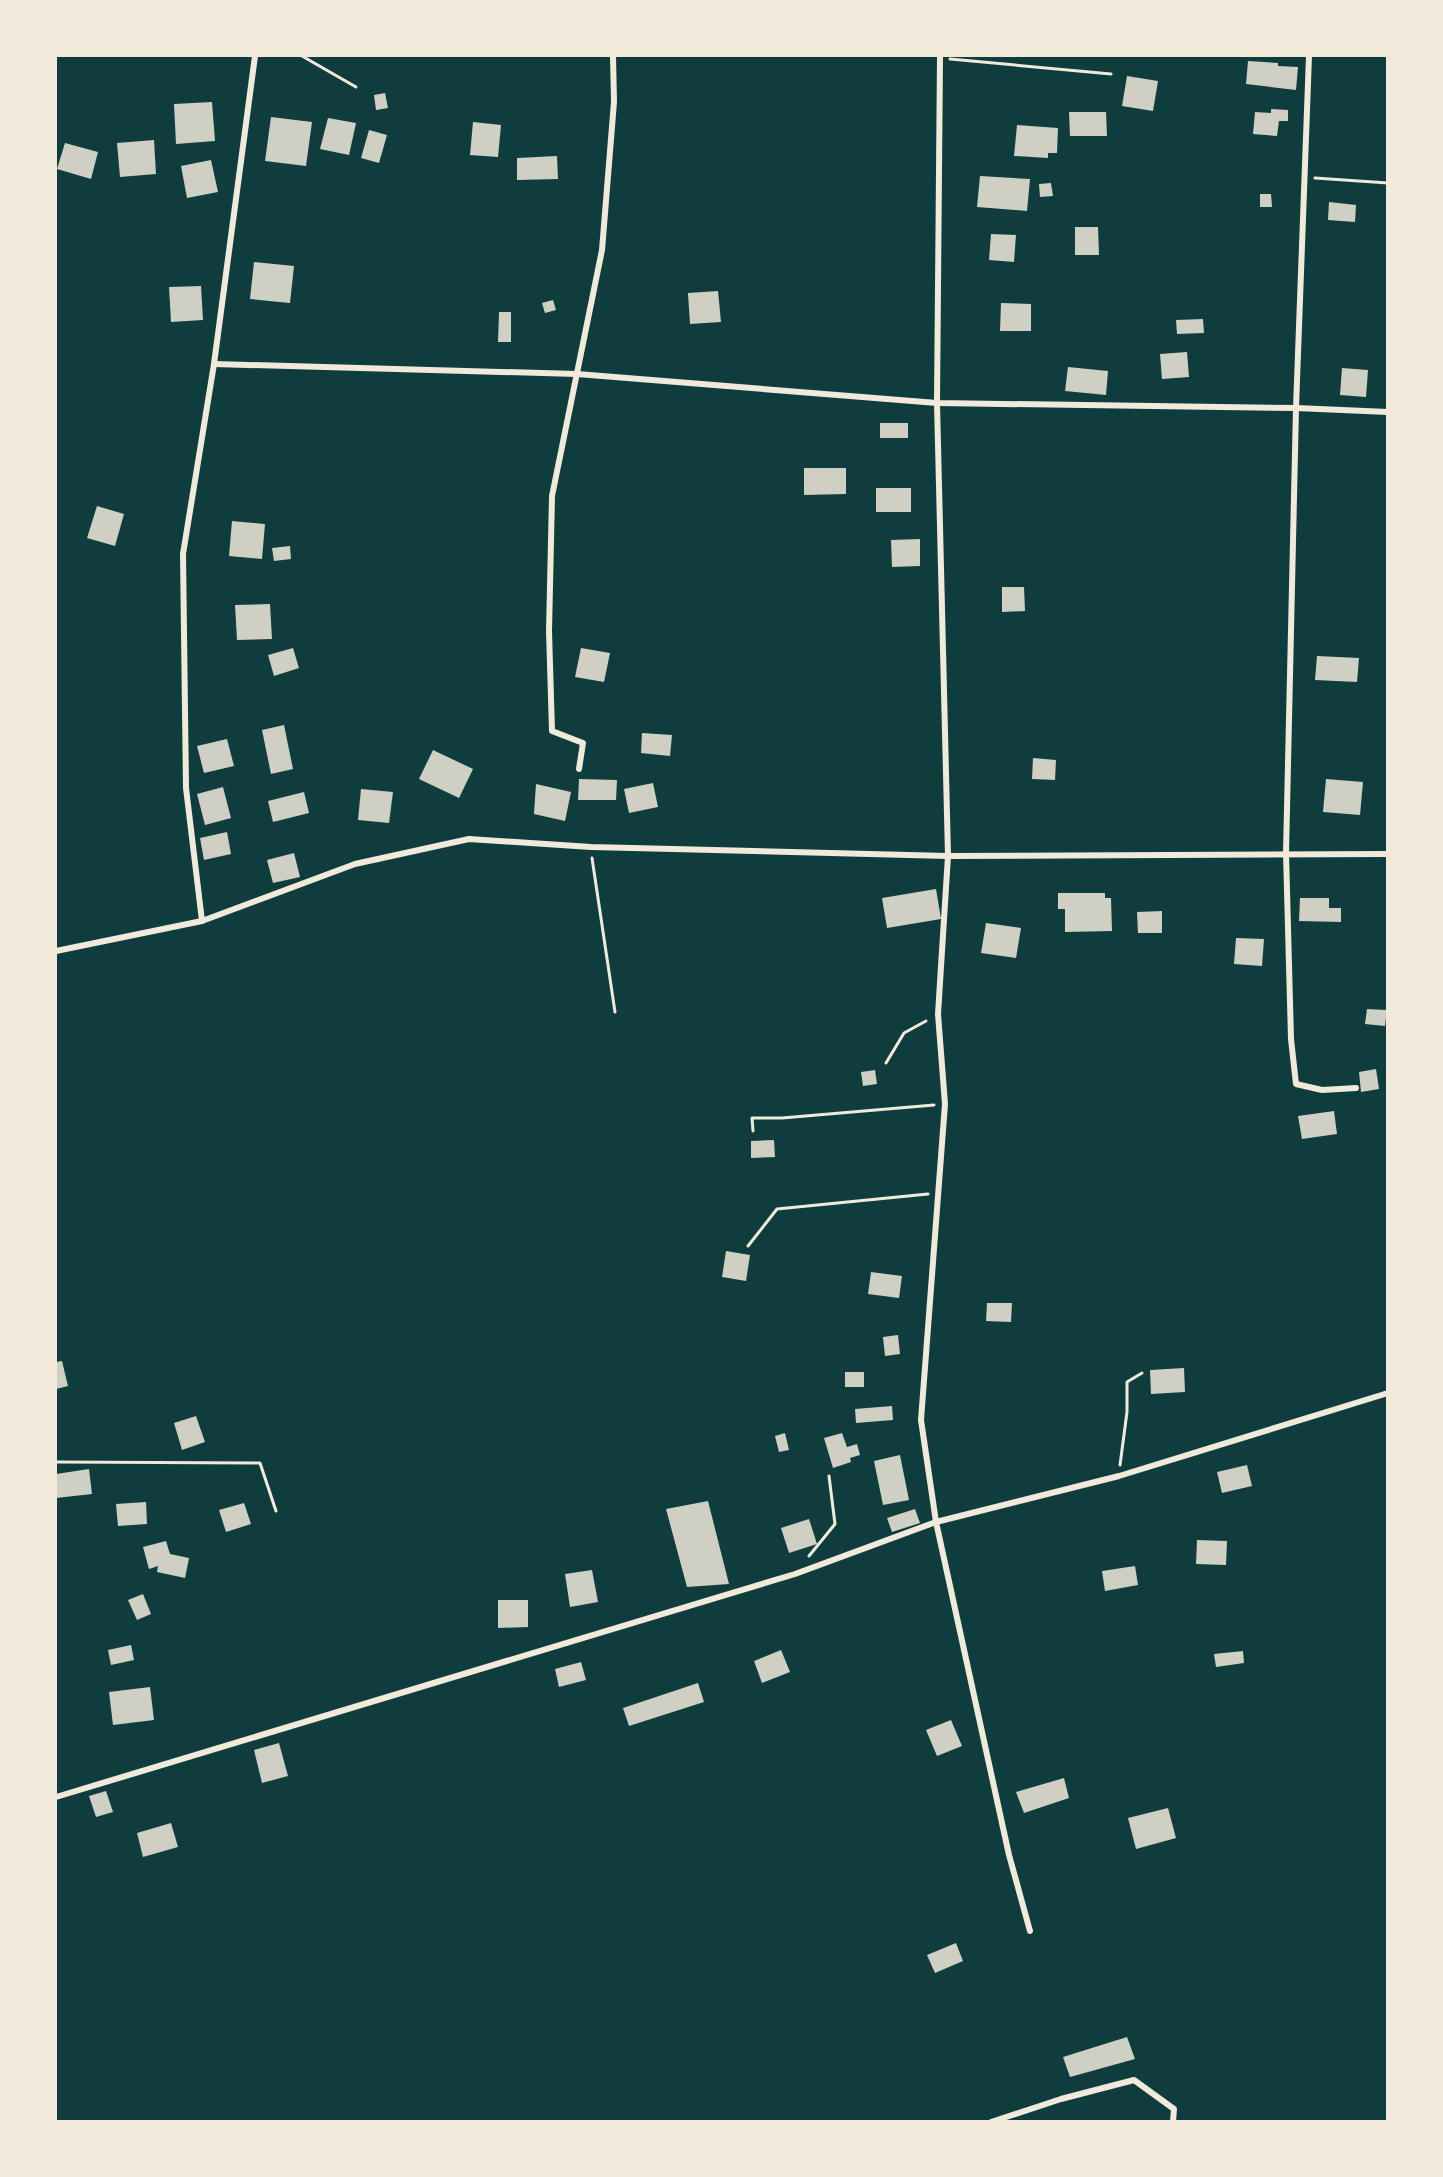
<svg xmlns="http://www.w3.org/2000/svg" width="1443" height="2177" font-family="Arial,sans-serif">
<rect width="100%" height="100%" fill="#0f3d3e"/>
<g fill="#cfcfc3">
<path d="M1248 61 1278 63V66L1298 67 1296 90 1246 84Z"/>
<path d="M1127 76 1158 81 1153 111 1122 106Z"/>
<path d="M385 93 388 108 376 110 374 95Z"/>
<path d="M212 102 215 141 176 144 174 104Z"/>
<path d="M1271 109 1288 110V121H1279L1277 136 1253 134 1255 112 1271 113Z"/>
<path d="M1069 112H1106L1107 136H1070Z"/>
<path d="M271 117 312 122 306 166 265 161Z"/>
<path d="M328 118 356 123 349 155 320 149Z"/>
<path d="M473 122 501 125 498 157 470 155Z"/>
<path d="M1017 125 1058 128 1057 153H1048V158L1014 156Z"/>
<path d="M369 130 387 135 379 163 361 158Z"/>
<path d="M154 140 156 174 120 177 117 143Z"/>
<path d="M65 143 98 152 91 179 57 169Z"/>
<path d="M557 156 558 179 517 180V158Z"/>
<path d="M211 160 218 192 187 198 181 166Z"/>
<path d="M980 176 1030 179 1027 211 977 207Z"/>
<path d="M1051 183 1053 196 1040 197 1039 184Z"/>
<path d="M1260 194H1271L1272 207H1260Z"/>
<path d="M1329 202 1356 205 1355 222 1328 220Z"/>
<path d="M1075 227H1098L1099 255H1075Z"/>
<path d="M991 234 1016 235 1014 262 989 260Z"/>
<path d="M254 262 294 266 290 303 250 299Z"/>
<path d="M201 286 203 320 171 322 169 287Z"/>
<path d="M718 291 721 322 690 324 688 293Z"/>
<path d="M553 300 556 310 545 313 542 303Z"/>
<path d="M1001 303 1031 304V331H1000Z"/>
<path d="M499 312H511V342H498Z"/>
<path d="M1203 319 1204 333 1177 334 1176 320Z"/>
<path d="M1187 352 1189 377 1162 379 1160 354Z"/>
<path d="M1068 367 1108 371 1106 395 1065 391Z"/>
<path d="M1342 368 1368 370 1366 397 1340 395Z"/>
<rect x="880" y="423" width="28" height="15"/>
<path d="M804 468H846V494L804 495Z"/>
<rect x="876" y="488" width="35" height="24"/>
<path d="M97 506 124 514 115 546 87 538Z"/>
<path d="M232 521 265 524 262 559 229 556Z"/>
<path d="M920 539V566L892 567 891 540Z"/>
<path d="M290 546 291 559 274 561 272 548Z"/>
<path d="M1002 587H1024L1025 611 1002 612Z"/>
<path d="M270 604 272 639 237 640 235 605Z"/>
<path d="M293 648 299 668 274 676 268 655Z"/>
<path d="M581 648 610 653 604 682 575 677Z"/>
<path d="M1317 656 1359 658 1357 682 1315 680Z"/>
<path d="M284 725 293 769 271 774 262 730Z"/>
<path d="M642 733 672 735 670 756 641 753Z"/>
<path d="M227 739 234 766 204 773 197 746Z"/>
<path d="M433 750 473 769 459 798 419 779Z"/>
<path d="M1033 758 1056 760 1055 780 1032 779Z"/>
<path d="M579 779 617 780 616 800H578Z"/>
<path d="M1326 779 1363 782 1360 815 1323 812Z"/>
<path d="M653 783 658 807 629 813 624 789Z"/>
<path d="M536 784 571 792 565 821 534 814Z"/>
<path d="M223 787 231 818 205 825 197 794Z"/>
<path d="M361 789 393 792 389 823 358 820Z"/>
<path d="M304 792 309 813 273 822 268 801Z"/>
<path d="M227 832 231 854 204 860 200 838Z"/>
<path d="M294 853 300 877 273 883 267 860Z"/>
<path d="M936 889 941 919 887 928 882 898Z"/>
<path d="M1058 893H1105V898H1111L1112 931 1065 932V909H1058Z"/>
<path d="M1300 898H1329V908H1341V922L1299 921Z"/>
<path d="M1162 911V933H1138L1137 912Z"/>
<path d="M986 923 1021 928 1016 958 981 953Z"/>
<path d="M1236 938 1264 939 1262 966 1234 964Z"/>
<path d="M1367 1009 1387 1010 1385 1026 1365 1024Z"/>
<path d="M1376 1069 1379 1089 1361 1092 1359 1072Z"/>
<path d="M875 1070 877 1084 863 1086 861 1072Z"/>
<path d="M1334 1111 1337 1134 1302 1139 1298 1116Z"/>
<path d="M774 1140 775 1157 751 1158V1141Z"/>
<path d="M726 1251 750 1255 746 1281 722 1277Z"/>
<path d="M871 1272 902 1276 899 1298 868 1294Z"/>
<path d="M987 1303H1012L1011 1322 986 1321Z"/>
<path d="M898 1335 900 1354 885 1356 883 1337Z"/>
<path d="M62 1361 68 1386 56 1389V1362Z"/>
<path d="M1184 1368 1185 1392 1151 1394 1150 1370Z"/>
<rect x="845" y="1372" width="19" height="15"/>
<path d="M892 1406 893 1420 856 1423 855 1409Z"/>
<path d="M196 1416 205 1442 182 1450 174 1423Z"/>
<path d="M785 1433 789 1450 779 1452 775 1436Z"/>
<path d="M842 1433 847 1447 857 1444 860 1455 850 1458 851 1462 833 1468 824 1438Z"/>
<path d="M900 1455 909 1500 883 1505 874 1461Z"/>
<path d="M1247 1465 1252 1486 1222 1493 1217 1472Z"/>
<path d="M89 1469 92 1494 56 1498V1474Z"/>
<path d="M708 1501 729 1584 687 1587 666 1509Z"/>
<path d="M146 1502 147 1524 118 1526 116 1504Z"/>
<path d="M244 1503 251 1524 226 1532 219 1510Z"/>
<path d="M915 1509 920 1523 892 1532 887 1518Z"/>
<path d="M809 1519 817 1544 789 1553 781 1528Z"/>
<path d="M1197 1540 1227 1541 1226 1565 1196 1564Z"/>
<path d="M166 1541 170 1554 189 1558 185 1578 157 1572 158 1566 149 1569 143 1547Z"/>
<path d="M1135 1566 1138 1585 1105 1591 1102 1571Z"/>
<path d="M592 1570 598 1602 570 1607 565 1574Z"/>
<path d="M143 1594 151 1614 137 1620 128 1600Z"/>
<path d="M498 1600H528V1627L498 1628Z"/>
<path d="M131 1645 134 1660 111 1665 108 1650Z"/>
<path d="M781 1650 790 1672 762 1683 754 1661Z"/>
<path d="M1243 1651 1244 1663 1216 1667 1214 1654Z"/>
<path d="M581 1662 586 1680 559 1687 555 1669Z"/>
<path d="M698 1683 704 1702 629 1726 623 1708Z"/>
<path d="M150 1687 154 1720 113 1725 109 1692Z"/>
<path d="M951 1720 962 1746 937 1756 926 1730Z"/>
<path d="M279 1743 288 1776 262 1783 254 1750Z"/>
<path d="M1064 1778 1069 1798 1024 1813 1016 1792Z"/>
<path d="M106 1791 113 1812 96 1817 89 1796Z"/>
<path d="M1168 1808 1176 1838 1136 1849 1128 1818Z"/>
<path d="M171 1823 178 1847 143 1857 137 1833Z"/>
<path d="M956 1943 963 1961 935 1973 927 1955Z"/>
<path d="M1127 2037 1135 2059 1070 2077 1063 2057Z"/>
</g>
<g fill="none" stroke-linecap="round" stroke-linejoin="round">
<g stroke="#f1e9da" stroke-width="3">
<path d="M302 56 356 87"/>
<path d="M950 59 1111 74"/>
<path d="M1315 178 1388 183"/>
<path d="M592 858 615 1012"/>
<path d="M886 1063 904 1033 926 1021"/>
<path d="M753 1131 752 1118H782L934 1105"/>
<path d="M748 1246 777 1209 928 1194"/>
<path d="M56 1462 260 1463 276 1511"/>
<path d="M1120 1465 1127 1412V1382L1142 1373"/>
<path d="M809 1556 835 1524 829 1476"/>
</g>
<g stroke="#f1e9da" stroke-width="6">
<path d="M940 56 937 403 948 856 938 1014 945 1104 921 1420 936 1522 1009 1855 1030 1931"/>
<path d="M1309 56 1296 408 1286 853 1291 1039 1296 1084 1322 1090 1356 1088"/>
<path d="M214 364 577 374 937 403 1296 408 1388 412"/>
<path d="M579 769 583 743 552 731 549 631 552 496 602 250 614 102 613 56"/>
<path d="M202 921 186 788 183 554 214 364 255 56"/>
<path d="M56 951 202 921 355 864 469 839 591 847 948 856 1388 854"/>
<path d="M56 1797 795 1574 936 1522 1119 1476 1388 1393"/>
<path d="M991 2122 1061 2099 1134 2080 1174 2109 1173 2122"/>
</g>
</g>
<rect width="1443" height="2177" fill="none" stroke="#f1e9da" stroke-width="114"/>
</svg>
